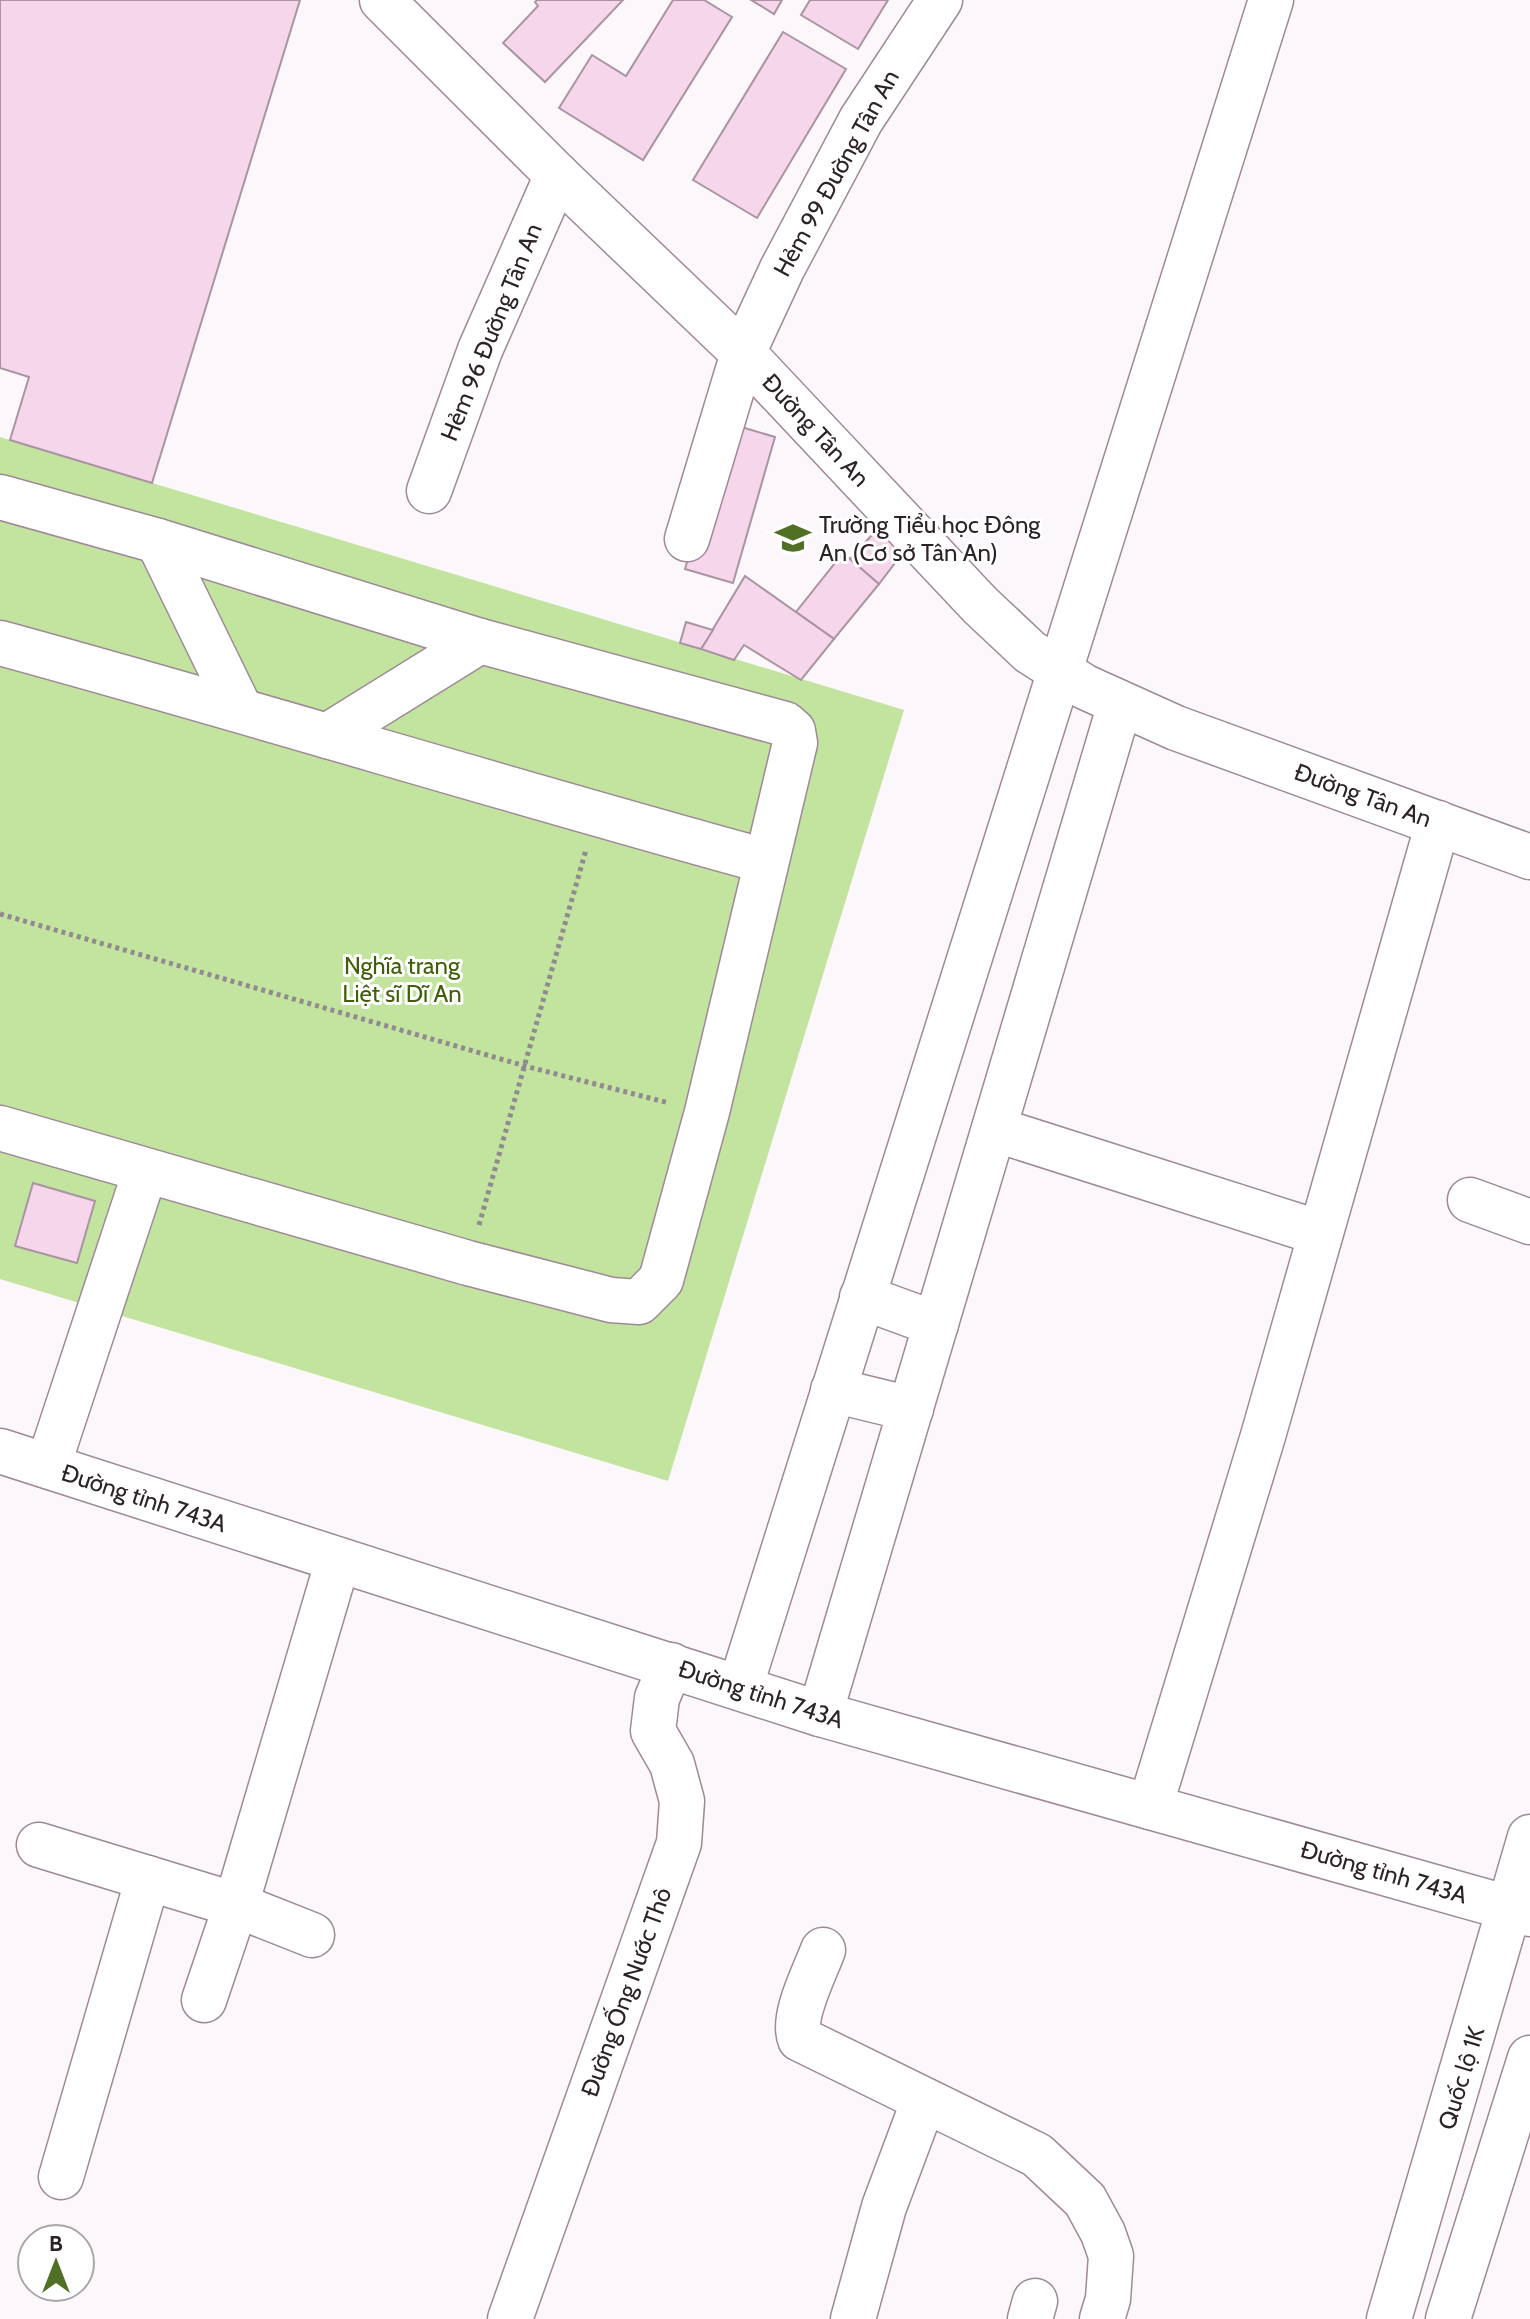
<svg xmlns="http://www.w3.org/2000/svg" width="1530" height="2319" font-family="Cabin,sans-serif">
<rect width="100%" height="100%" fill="#fcf7fb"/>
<path fill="#c3e49f" d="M0 437 904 710 668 1481 0 1279Z"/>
<g fill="#f5d6ea" stroke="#aa94a2" stroke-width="2">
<path d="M0 0H300L152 483 10 440 29 377 0 368Z"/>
<path d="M537 0H623L545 82 503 43 538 6 535 2Z"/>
<path d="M673 0H704L732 17 643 160 559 108 592 55 626 76Z"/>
<path d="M751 0H782L774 14Z"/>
<path d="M810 0H888L858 49 801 15Z"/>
<path d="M783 32 846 69 757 218 693 180Z"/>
<path d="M728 423 775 437 733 583 685 569Z"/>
<path d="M881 525 904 551 879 584 850 559Z"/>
<path d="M843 553 879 584 834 639 796 612Z"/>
<path d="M745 576 834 639 801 680 744 645 734 660 701 649Z"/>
<path d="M686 622 713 630 701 649 680 643Z"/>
<path d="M33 1183 95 1201 77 1263 15 1246Z"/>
</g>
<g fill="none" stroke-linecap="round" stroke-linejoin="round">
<g stroke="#9f8997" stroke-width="47">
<g id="minor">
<path d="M382 0 557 175 743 353 980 605 1030 652 1085 687 1176 728 1530 857"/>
<path d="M429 491 480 350 557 175"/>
<path d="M0 497 158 541 480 641 785 724 793 731 795 743 707 1112 661 1280 639 1302 611 1300 468 1263 0 1128"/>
<path d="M687 539 743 353 782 269 861 120 940 0"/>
<path d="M158 541 240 709"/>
<path d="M0 643C256 713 509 791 765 861"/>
<path d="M327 736 480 641"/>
<path d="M994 1129 1320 1233"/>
<path d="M1470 1200 1530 1222"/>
<path d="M862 1297 936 1324"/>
<path d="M833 1390 911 1409"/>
<path d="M48 1466 145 1172"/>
<path d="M740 1688 1271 0"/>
<path d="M820 1714 1120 704"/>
<path d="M1150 1807 1263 1436 1438 823"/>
<path d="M39 1845 236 1905 312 1935"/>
<path d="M823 1950C815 1972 791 2017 800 2039L1037 2155 1085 2200 1103 2233 1111 2256 1108 2299 1102 2319"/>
<path d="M204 2000 236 1905 338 1560"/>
<path d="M61 2177 148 1878"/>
<path d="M510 2319 679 1843 682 1801 672 1764 653 1731 657 1698 671 1665"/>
<path d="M853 2319 884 2207 924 2100"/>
<path d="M1030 2319 1035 2301"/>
</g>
</g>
<g stroke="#9f8997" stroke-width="47">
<g id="major">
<path d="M0 1451 820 1714 1530 1914"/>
<path d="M1389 2319 1530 1837"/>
<path d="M1448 2319 1530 2058"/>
</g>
</g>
<g stroke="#918a8f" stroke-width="5" stroke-dasharray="4 4" stroke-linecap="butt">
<path d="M0 914 525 1066 669 1103"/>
<path d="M479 1225 586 850"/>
</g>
<use href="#minor" stroke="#fff" stroke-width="44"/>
<use href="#major" stroke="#fff" stroke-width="44"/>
</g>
<defs>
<g id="school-bare" transform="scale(2.76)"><path d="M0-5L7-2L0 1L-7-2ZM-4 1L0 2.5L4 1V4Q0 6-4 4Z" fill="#517026" stroke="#fff" stroke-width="2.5" paint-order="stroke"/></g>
</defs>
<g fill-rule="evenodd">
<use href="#school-bare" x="793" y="538"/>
</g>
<g text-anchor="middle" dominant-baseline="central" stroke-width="6" stroke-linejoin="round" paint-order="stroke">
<g font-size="24" fill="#2c2329" stroke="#fff">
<text transform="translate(836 173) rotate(-61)">Hẻm 99 Đường Tân An</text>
<text transform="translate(491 332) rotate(-68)">Hẻm 96 Đường Tân An</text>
<text transform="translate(816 430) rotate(47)">Đường Tân An</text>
<text transform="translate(1363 795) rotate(20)">Đường Tân An</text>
<text transform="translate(144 1498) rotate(18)">Đường tỉnh 743A</text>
<text transform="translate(761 1694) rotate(18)">Đường tỉnh 743A</text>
<text transform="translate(1384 1872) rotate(16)">Đường tỉnh 743A</text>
<text transform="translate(626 1992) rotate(-70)">Đường Ống Nước Thô</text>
<text transform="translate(1461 2078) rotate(-73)">Quốc lộ 1K</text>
</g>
<g font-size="24" fill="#2c2329" stroke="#fff" text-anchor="start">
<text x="819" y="524">Trường Tiểu học Đông<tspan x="819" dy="28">An (Cơ sở Tân An)</tspan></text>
</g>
<g font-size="24" fill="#3f5e08" stroke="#fff">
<text x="402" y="965">Nghĩa trang<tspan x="402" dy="28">Liệt sĩ Dĩ An</tspan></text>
</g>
</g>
<g transform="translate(56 2263)"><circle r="38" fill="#ffffff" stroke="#aba7a9" stroke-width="2"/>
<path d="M0-6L14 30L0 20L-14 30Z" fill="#517026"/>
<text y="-12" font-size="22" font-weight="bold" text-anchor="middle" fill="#2c2329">B</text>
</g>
</svg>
